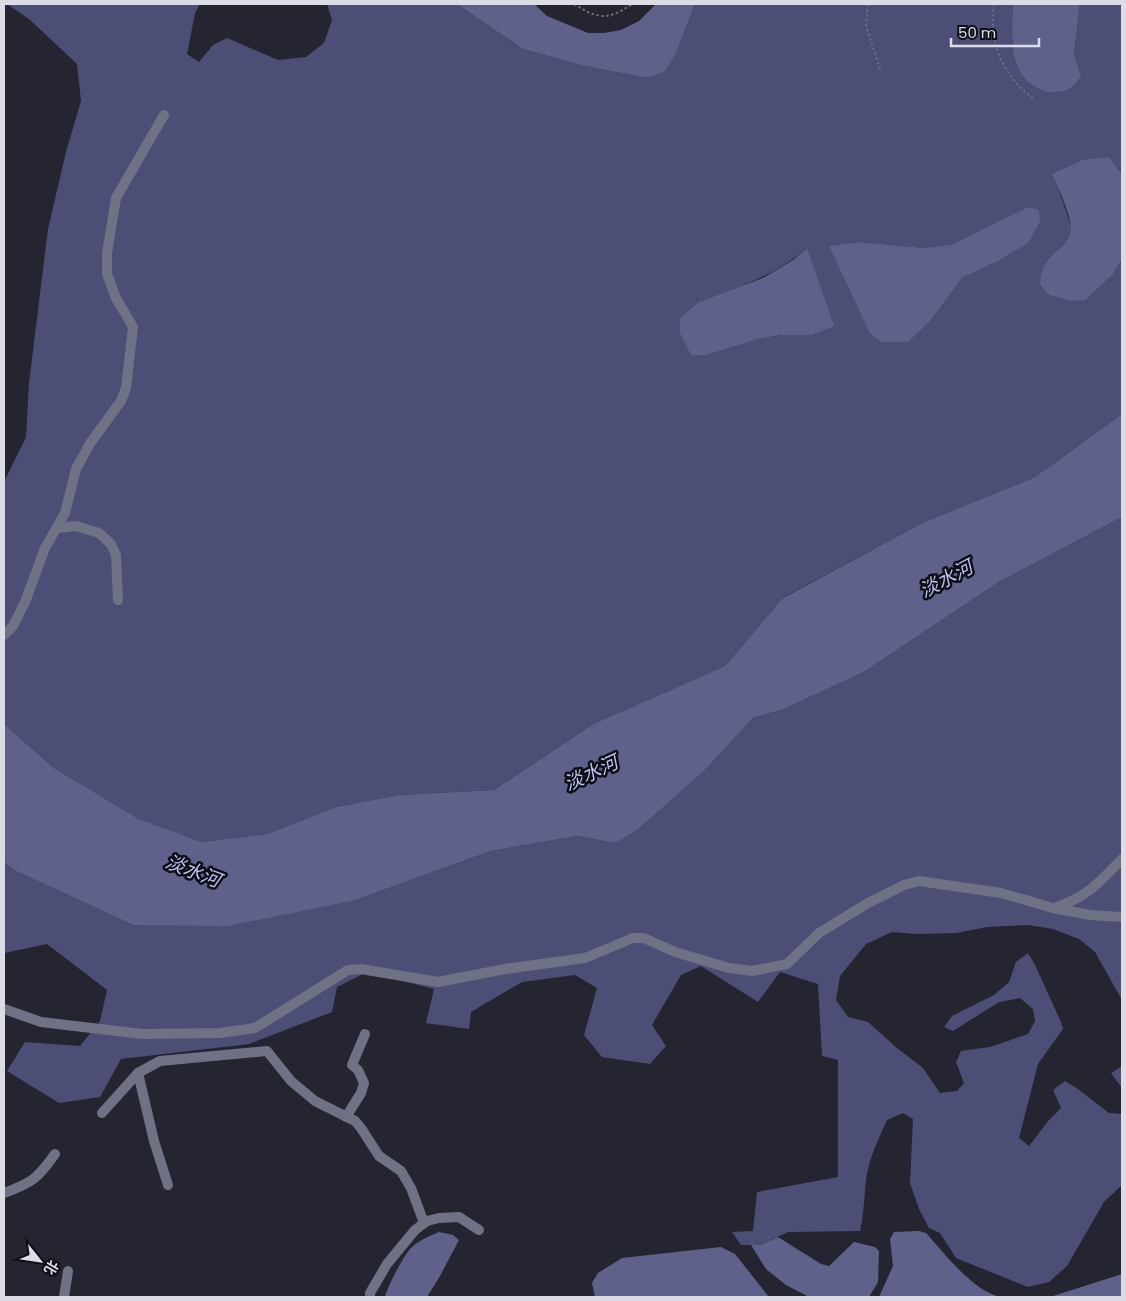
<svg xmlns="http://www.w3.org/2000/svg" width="1126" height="1301" font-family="Poppins,'Noto Sans SC',sans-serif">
<rect width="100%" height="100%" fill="#242530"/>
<g fill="#4c4e76" fill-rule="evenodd">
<path d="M7 4H200L195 13 187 54 199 62 213 45 227 38 278 60 306 57 324 43 332 20 327 4H457L523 49 580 65 647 78 677 51 695 4H1013L1012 43 1081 76 1074 54 1080 4H1122V174L1109 157 1053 174 1072 228 1069 238 1056 253 1049 259 1040 285 1048 295 1070 301 1114 273 1122 259V414L1035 477 922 523 784 597 725 666 593 724 494 790 399 795 336 807 267 834 202 842 138 820 54 768 4 724V482L26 437 29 383 48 229 66 152 81 101 77 64 29 19ZM861 242 924 248 953 244 994 263 962 278 931 320 830 247ZM807 248 812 335H783L757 339 699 302C737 288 776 275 807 248Z"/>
<path d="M1122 517V1000L1095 952 1079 939 1053 929 1028 925 987 927 956 933 916 934 892 932 866 944 840 976 836 1000 848 1017 868 1022 897 1048 923 1068 940 1093 957 1091 964 1083 956 1062 961 1051 990 1047 1028 1034 1035 1021 1033 1009 1020 998 999 1002 953 1031 944 1027 952 1016 994 995 1009 982 1016 962 1028 953 1035 965 1061 1022 1063 1029 1038 1064 1019 1138 1029 1146 1049 1120 1061 1108 1053 1090 1065 1081 1078 1089 1109 1113 1122 1114V1185L1104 1202 1067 1266 1049 1282 1028 1287 956 1258 940 1233 929 1228 919 1209 910 1183 913 1119 903 1113 887 1120C878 1140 869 1158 866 1180 864 1197 864 1214 860 1231L788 1232 760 1245H741L732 1232 753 1231 757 1192 838 1177V1060L822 1056 818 984 780 972 758 1002 701 966 681 975 652 1025 666 1046 650 1064 602 1057 584 1035 597 988 575 975 522 982 471 1012 469 1029 426 1023 434 989 367 972 337 987 332 1012 249 1044 121 1059 100 1097 59 1103 7 1071 25 1042 80 1046 100 1021 107 990 47 944 4 953V863L18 872 133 925 356 900 491 851 577 836 615 843 707 768 753 718 784 709 864 672 999 582Z"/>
<path d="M1122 1066V1088L1111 1073Z"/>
</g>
<g fill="#5f618b">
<path d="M457 4H534L547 16 588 33H604L621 30 639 21 656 4H695L677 51 665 71 647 78 580 65 523 49Z"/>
<path d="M1013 4H1080L1074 54 1081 76C1072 89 1069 91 1053 92 1047 93 1043 91 1038 88 1007 74 1012 31 1013 4Z"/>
<path d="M1109 157 1122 174V259L1114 273 1085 300 1070 301 1048 295 1040 285C1041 276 1042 267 1048 260 1056 250 1070 243 1071 229 1072 218 1057 185 1052 174L1083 160Z"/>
<path d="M1029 207 1039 210 1040 222 1028 243 994 263 962 278 931 320 908 342H881L870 333 829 246 861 242 924 248 953 244Z"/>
<path d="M807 248 834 326 812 335H783L757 339 706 355H691L680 333V318L699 302 763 278 793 260Z"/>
<path d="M1122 414V517L999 582 864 672 784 709 753 718 707 768 637 830 615 843 577 836 491 851 356 900 228 926 133 925 18 872 4 863V724L54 768 138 819 202 842 267 834 336 807 399 795 494 790 593 724 725 666 783 598 922 523 1035 477Z"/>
<path d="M919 1231 926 1233C945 1254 972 1290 1000 1297H879L893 1266 890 1239 894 1232Z"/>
<path d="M439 1232 453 1235 459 1240 440 1276 427 1297H385C387 1287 404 1255 411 1248 419 1240 430 1236 439 1232Z"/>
<path d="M778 1237 821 1264 829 1266 854 1242 875 1247 879 1251 878 1282 869 1297H809L786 1285 766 1269 751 1245H760Z"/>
<path d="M721 1247 735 1254 769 1297H595L592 1283 598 1273 622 1258Z"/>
<path d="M1122 1274V1297H1050Z"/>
</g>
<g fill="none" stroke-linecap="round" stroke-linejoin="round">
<g stroke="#6d6e77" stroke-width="2" stroke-dasharray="2.5 2.5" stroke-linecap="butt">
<path d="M574 4C598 19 607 21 632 4"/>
<path d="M868 4 866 26 881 72"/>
<path d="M994 4C989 45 1002 75 1035 100"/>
</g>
<g stroke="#6f7184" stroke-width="10">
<path d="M57 528 76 526 99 533 111 544 116 555 118 600"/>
<path d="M4 635 13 626 25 602 45 548 65 513 76 469 91 442 121 401 126 388 133 327 116 298 107 274V253L116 198 164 115"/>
<path d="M1054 908C1087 897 1099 883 1122 859"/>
<path d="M4 1009 41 1022 142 1034 220 1033 255 1028 348 970 361 969 438 982 505 969 585 958 633 938H644L675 952 729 968 752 971 787 964 819 933 868 903 904 885 919 881 1001 893 1053 908 1090 915 1122 917"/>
<path d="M138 1073 154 1141 168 1185"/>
<path d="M102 1113 138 1073 160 1061 267 1051 291 1081 315 1101 355 1121 361 1128 379 1156 401 1171 411 1188 424 1223"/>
<path d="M346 1117 361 1093 364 1083 358 1070 352 1065 365 1034"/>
<path d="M4 1193C32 1183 38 1178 55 1154"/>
<path d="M64 1297 68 1271"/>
<path d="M370 1297V1293L387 1264 415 1230 427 1221 439 1218 459 1217 479 1230"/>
</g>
</g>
<g text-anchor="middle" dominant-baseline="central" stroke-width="5" stroke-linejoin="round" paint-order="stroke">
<g font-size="19" font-style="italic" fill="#bdc2f8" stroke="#0e0f14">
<text transform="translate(946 579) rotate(-28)">淡水河</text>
<text transform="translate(591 773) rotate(-25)">淡水河</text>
<text transform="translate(193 871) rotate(21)">淡水河</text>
</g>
</g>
<rect width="1126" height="1301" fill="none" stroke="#dcdde4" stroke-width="10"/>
<g transform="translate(40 1261) rotate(120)" stroke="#0e0f14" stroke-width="4" paint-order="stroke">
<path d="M0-4L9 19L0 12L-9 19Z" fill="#dcdde4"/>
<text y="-8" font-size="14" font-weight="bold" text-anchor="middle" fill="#dcdde4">北</text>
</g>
<path d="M951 38v8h88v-8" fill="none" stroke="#dcdde4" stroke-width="2.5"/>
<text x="958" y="38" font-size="15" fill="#dcdde4" stroke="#0e0f14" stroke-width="4" paint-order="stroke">50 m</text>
</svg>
